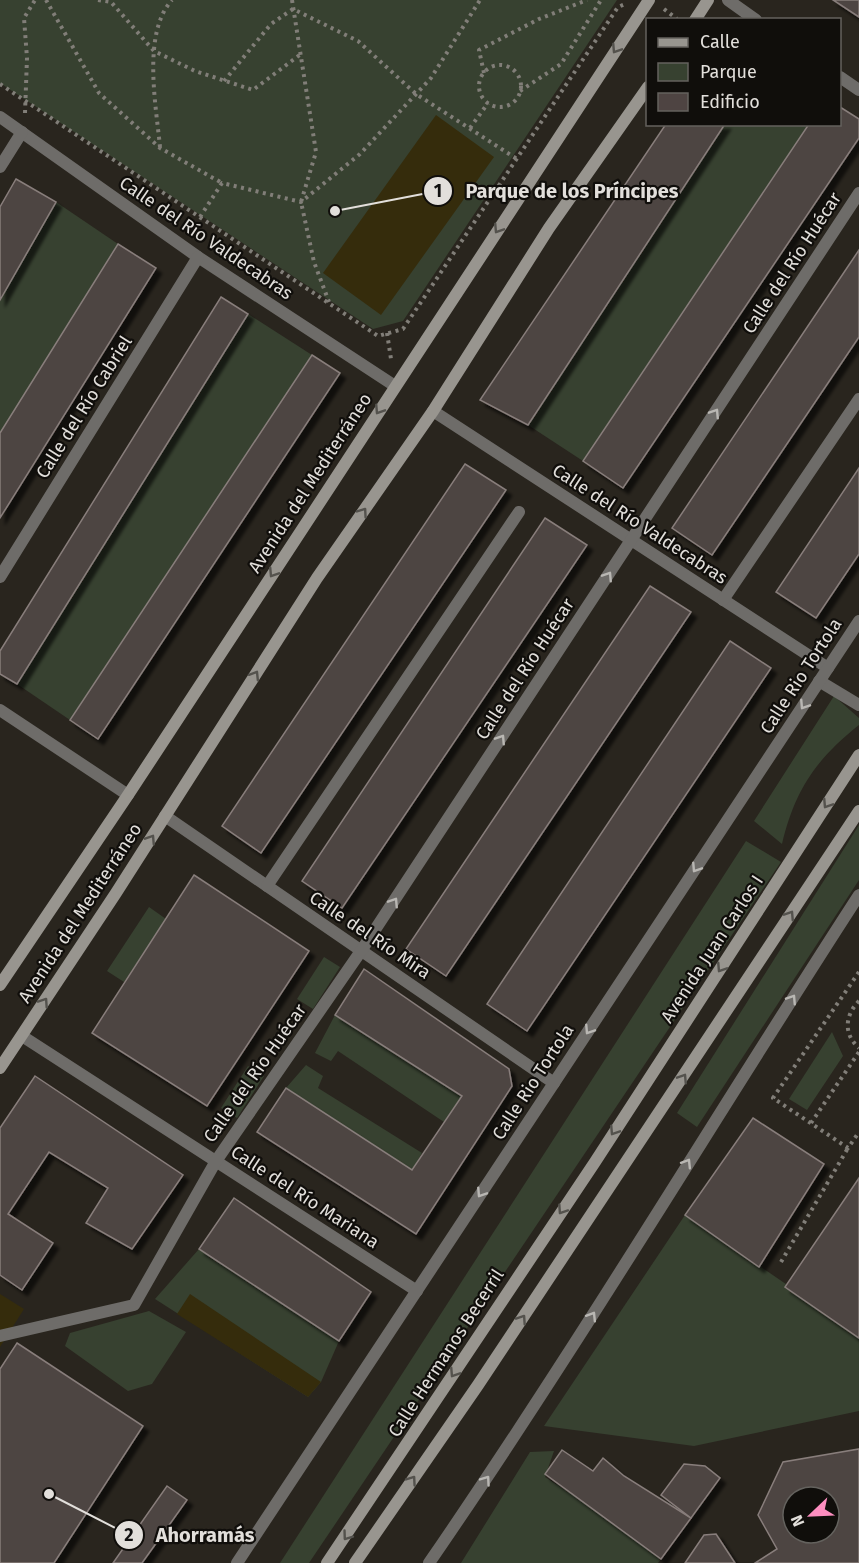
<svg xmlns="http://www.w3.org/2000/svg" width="859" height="1563" font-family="'Fira Sans',sans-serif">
<defs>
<filter id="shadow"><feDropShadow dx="5.5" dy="5.5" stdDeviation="1.5" flood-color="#0009"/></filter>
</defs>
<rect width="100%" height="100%" fill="#29251e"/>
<g fill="#374130">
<path d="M0 0H617L403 321 373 329 0 83Z"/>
<path d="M725 125H809L583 461 528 425Z"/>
<path d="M56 202 118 244 0 433V300Z"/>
<path d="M248 314 312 355 70 720 17 684Z"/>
<path d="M834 696 859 718V725C816 759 795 790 782 844L754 821Z"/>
<path d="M859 825V880L697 1127 677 1113Z"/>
<path d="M746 841 781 862 309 1563H280Z"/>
<path d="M149 907 166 919 124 982 107 971Z"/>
<path d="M324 957 340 967 313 1009 297 999Z"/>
<path d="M335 1015 462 1096 444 1122 338 1051 331 1061 315 1053Z"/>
<path d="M832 1032 843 1056 807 1110 789 1099Z"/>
<path d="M306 1065 323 1076 318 1088 422 1153 412 1170 286 1088Z"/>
<path d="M248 1066 264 1076 237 1118 221 1108Z"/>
<path d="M685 1215 859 1334V1411L694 1446 544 1426Z"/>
<path d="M199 1249 339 1341 321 1382 308 1397 155 1299Z"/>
<path d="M149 1311 186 1332 152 1384 128 1391 65 1346 70 1333Z"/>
<path d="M554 1451 545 1477 665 1554 658 1563H461L530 1452Z"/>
</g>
<g fill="#352c0c">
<path d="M436 115 494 157 381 315 323 273Z"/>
<path d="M0 1294 24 1309 0 1347Z"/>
<path d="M190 1294 321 1382 308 1397 177 1314Z"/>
</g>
<g fill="#4e4442" stroke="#887e7b" stroke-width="1.5" fill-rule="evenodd" filter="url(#shadow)">
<path d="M833 0H859V17Z"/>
<path d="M840 107 859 119V138L623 488 583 461 809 124H840Z"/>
<path d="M666 124H725L528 425 480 400Z"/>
<path d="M16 179 56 202 0 300V207Z"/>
<path d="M118 244 156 268 0 518V433Z"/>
<path d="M859 250V337L712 555 672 528Z"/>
<path d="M221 297 248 314 17 684 0 674V651Z"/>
<path d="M312 355 340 373 98 739 70 720Z"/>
<path d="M465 464 506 490 261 853 222 826Z"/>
<path d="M859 468V554L816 618 776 592Z"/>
<path d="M545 518 587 545 342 908 302 881Z"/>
<path d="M650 586 691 612 446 976 406 949Z"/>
<path d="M730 641 771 668 527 1031 487 1004Z"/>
<path d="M194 875 309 951 207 1106 92 1033Z"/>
<path d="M364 969 509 1069 512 1086 416 1234 257 1132 286 1088 412 1170 462 1096 335 1015Z"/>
<path d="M35 1076 183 1175 132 1249 86 1223 108 1188 49 1152 8 1214 53 1243 22 1290 0 1275V1128Z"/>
<path d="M753 1118 824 1164 759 1267 685 1215Z"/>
<path d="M859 1178V1338L785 1287Z"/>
<path d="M234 1198 371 1292 339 1341 199 1249Z"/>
<path d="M17 1343 143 1426 54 1563H0V1369Z"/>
<path d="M859 1449V1563H755L777 1549 758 1515 783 1462ZM793 1497H829V1533H793Z"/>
<path d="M562 1450 593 1471 603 1458 624 1476 691 1518 661 1559 545 1474Z"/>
<path d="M684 1464 705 1466 720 1478 691 1518 661 1495Z"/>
<path d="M167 1486 187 1500 142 1563H113Z"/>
<path d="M716 1534 735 1563H685L704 1535Z"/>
</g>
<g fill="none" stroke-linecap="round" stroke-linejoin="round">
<g stroke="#817e78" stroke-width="4" stroke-dasharray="3 4.5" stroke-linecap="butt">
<path d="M46 0 99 93 160 148 222 183"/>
<path d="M98 0 111 2 154 51 195 71 253 90 301 54"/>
<path d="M292 0 316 152 301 202 314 262 329 302"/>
<path d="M664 9 677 19"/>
<circle cx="500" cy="86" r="21"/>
<path d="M484 73 479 50 539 19 587 0"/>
<path d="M224 81 271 24 293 9 358 41 416 94 517 159"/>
<path d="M0 84 378 336 403 329 618 7 625 4"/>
<path d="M520 91 561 64 601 0"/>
<path d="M25 113 27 58 24 18 35 0"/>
<path d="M470 128 488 103"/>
<path d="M160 147C156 105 142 33 172 0"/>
<path d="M200 217 222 183 301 202 360 154 431 78 480 0"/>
<path d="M387 333 391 359"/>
<path d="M859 972 773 1098 848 1148 859 1132"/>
<path d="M859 1001C845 1015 843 1034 859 1048"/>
<path d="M811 1123 859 1052"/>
<path d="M781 1262 848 1148"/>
</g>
<g stroke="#6e6c69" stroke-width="12">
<path d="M728 0 756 20"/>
<path d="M840 77 859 90"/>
<path d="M0 117 198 257 395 386"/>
<path d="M0 167 22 132"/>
<path d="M433 411 828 668"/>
<path d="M0 577 198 257"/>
<path d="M723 600 859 399"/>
<path d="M819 681 859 705"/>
<path d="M0 710 128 795"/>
<path d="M165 816 554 1083"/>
<path d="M267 886 519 512"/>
<path d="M22 1036 417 1291"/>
<path d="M0 1336 134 1305 216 1161 361 951 859 193"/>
<path d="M237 1563 859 621"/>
<path d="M429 1563C579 1345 715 1117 859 895"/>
</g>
<g stroke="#98958f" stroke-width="12">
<path d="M695 20 708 0"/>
<path d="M0 985 128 795 649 0"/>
<path d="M0 1068 116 893 317 578 433 411 549 228 648 87"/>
<path d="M327 1563 595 1162 859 755"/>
<path d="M355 1563 478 1385 859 811"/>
</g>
</g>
<defs><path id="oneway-chevron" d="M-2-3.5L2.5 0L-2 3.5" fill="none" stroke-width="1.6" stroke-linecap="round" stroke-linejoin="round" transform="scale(1.5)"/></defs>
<g stroke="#54524d">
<use href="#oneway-chevron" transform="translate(616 49) rotate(123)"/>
<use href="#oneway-chevron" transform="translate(498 229) rotate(123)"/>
<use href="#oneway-chevron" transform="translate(379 410) rotate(123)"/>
<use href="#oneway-chevron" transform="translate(363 512) rotate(-55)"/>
<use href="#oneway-chevron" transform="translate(273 573) rotate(123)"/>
<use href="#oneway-chevron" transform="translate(255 675) rotate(-58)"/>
<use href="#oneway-chevron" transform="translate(827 804) rotate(123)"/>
<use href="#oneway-chevron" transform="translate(151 839) rotate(-57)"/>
<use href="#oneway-chevron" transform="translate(790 915) rotate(-57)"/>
<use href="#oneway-chevron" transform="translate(721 968) rotate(123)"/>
<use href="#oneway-chevron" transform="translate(44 1002) rotate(-56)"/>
<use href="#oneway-chevron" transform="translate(683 1078) rotate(-57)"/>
<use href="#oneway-chevron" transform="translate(614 1131) rotate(123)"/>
<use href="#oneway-chevron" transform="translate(562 1210) rotate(124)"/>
<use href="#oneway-chevron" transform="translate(522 1319) rotate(-56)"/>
<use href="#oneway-chevron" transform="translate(454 1373) rotate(123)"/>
<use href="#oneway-chevron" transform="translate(412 1480) rotate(-55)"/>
<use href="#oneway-chevron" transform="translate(347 1536) rotate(126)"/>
</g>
<g stroke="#b9b7b3">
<use href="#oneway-chevron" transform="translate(715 413) rotate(-57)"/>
<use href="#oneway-chevron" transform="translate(608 576) rotate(-57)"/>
<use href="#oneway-chevron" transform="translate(804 705) rotate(123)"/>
<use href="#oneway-chevron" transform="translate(501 739) rotate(-57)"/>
<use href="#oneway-chevron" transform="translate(696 868) rotate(123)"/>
<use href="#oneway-chevron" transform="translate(394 902) rotate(-57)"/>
<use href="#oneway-chevron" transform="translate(792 999) rotate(-57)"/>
<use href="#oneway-chevron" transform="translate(589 1030) rotate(123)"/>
<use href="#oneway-chevron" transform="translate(687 1163) rotate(-58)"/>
<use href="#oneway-chevron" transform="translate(481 1193) rotate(123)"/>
<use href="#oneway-chevron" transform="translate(592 1316) rotate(-58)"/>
<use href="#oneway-chevron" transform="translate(486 1480) rotate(-55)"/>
</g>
<g text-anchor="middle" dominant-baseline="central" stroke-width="4.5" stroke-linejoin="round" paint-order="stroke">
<g font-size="18" fill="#e2dfdb" stroke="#100e0b">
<text transform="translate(206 238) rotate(34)">Calle del Río Valdecabras</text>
<text transform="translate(792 263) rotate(-57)">Calle del Río Huécar</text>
<text transform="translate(84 407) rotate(-58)">Calle del Río Cabriel</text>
<text transform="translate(310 483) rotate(-57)">Avenida del Mediterráneo</text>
<text transform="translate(640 524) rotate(33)">Calle del Río Valdecabras</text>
<text transform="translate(525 669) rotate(-57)">Calle del Río Huécar</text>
<text transform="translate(801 676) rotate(-57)">Calle Rio Tortola</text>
<text transform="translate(80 913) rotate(-57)">Avenida del Mediterráneo</text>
<text transform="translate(370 935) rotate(34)">Calle del Río Mira</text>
<text transform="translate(712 949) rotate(-57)">Avenida Juan Carlos I</text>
<text transform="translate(255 1073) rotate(-55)">Calle del Río Huécar</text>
<text transform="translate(533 1082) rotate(-57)">Calle Rio Tortola</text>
<text transform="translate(305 1197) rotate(33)">Calle del Río Mariana</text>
<text transform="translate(446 1353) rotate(-57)">Calle Hermanos Becerril</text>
</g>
</g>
<path fill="none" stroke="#e2dfdb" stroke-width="2" d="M335 211L438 191M49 1494L129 1535"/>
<g fill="#e2dfdb" stroke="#100e0b" stroke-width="2">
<circle cx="335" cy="211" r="6"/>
<circle cx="49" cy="1494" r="6"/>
<circle cx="438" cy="191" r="15"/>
<circle cx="129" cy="1535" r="15"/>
</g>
<g font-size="18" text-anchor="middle" font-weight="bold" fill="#111">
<text x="438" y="197">1</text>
<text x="129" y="1541">2</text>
</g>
<g font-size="20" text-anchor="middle" font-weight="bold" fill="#e2dfdb" stroke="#100e0b" stroke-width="4.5" stroke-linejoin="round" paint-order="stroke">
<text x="572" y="198">Parque de los Príncipes</text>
<text x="205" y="1542">Ahorramás</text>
</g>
<rect x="646" y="18" width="195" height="108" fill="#100e0b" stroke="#64625e" stroke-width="1.5"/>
<rect x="658" y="38" width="30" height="9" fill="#98958f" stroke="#64625e" stroke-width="1.5"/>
<text x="700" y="48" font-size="18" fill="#e2dfdb">Calle</text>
<rect x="658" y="63" width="30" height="18" fill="#374130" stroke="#64625e" stroke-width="1.5"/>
<text x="700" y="78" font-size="18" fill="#e2dfdb">Parque</text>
<rect x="658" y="93" width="30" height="18" fill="#4e4442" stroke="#64625e" stroke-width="1.5"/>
<text x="700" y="108" font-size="18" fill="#e2dfdb">Edificio</text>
<g transform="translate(811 1515) rotate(247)"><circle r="28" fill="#100e0b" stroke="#64625e" stroke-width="1.5"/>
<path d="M0-4.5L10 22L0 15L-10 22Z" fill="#fd8ec0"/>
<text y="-9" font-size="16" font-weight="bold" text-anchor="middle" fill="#e2dfdb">N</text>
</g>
</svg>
